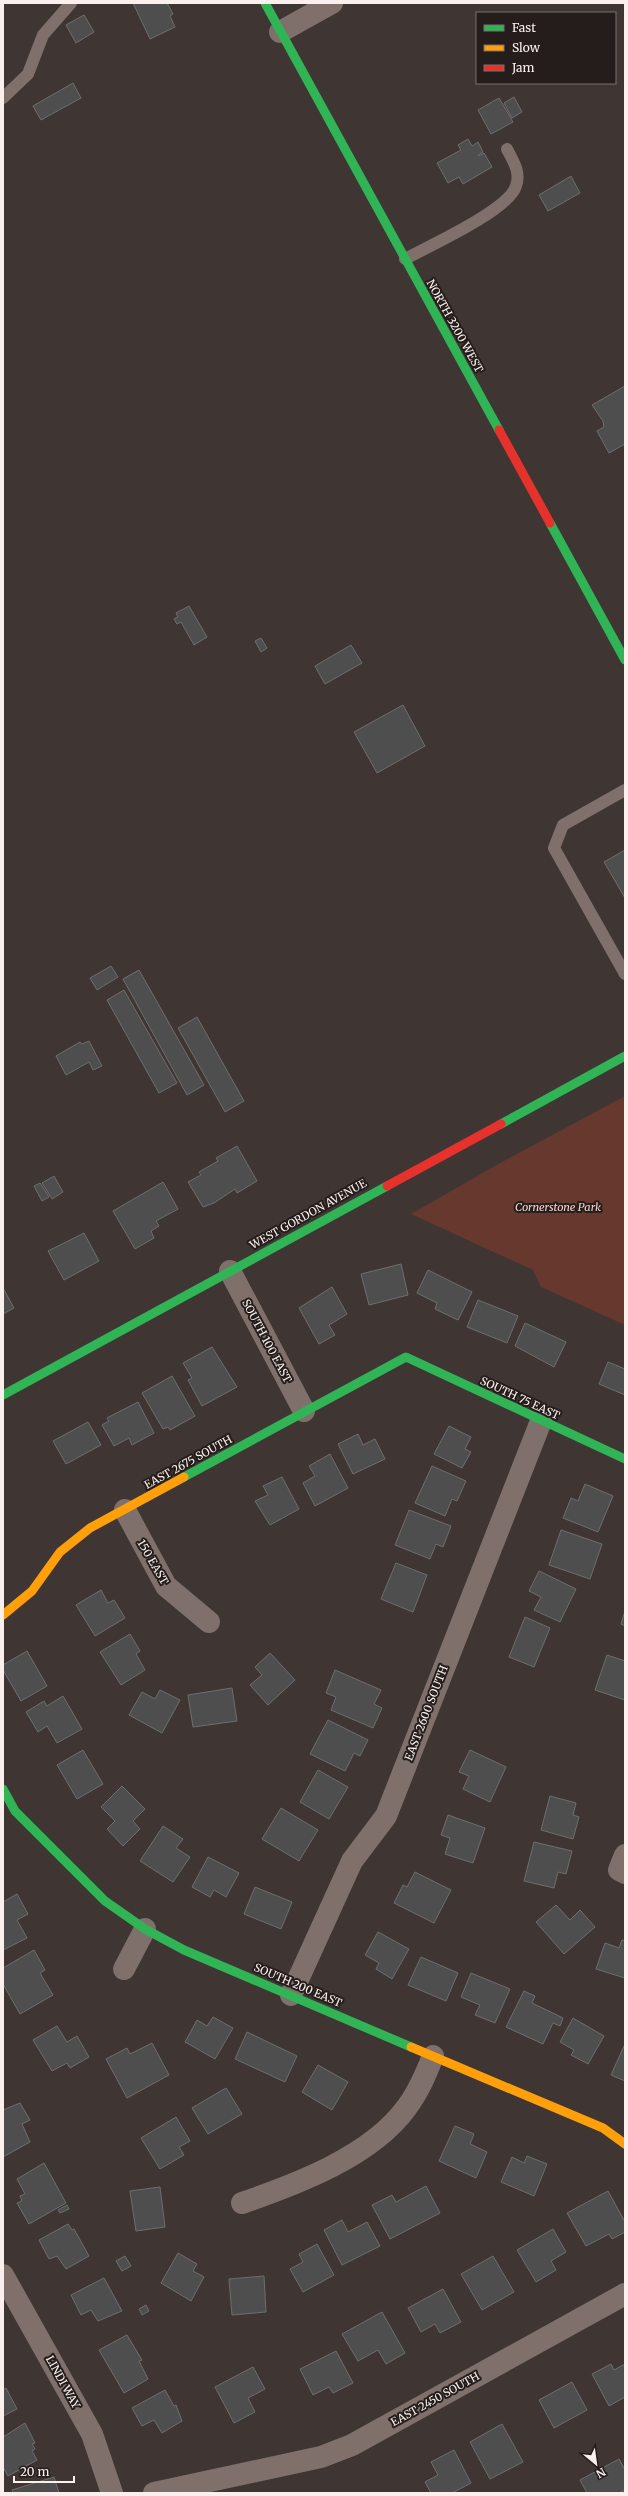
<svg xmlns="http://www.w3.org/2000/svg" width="628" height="2496" font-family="Merriweather,serif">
<rect width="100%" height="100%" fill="#3f3634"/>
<path fill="#66382e" d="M625 1096V1325L541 1287 533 1270 411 1214 500 1163Z"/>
<g fill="#4e4e4e" stroke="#6e6e6e">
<path d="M133 3H167L173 14 170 16 175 27 150 39Z"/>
<path d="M84 15 94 32 76 43 66 25Z"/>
<path d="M73 83 81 98 41 120 33 106Z"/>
<path d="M514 97 522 112 512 118 504 103Z"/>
<path d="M499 98 513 122 491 134 478 110Z"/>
<path d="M468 139 472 146 478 142 483 152 478 155 479 156 484 153 492 167 463 184 459 177 448 183 437 163 461 150 458 145Z"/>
<path d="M571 176 580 193 548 211 539 195Z"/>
<path d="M625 386V444L609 453 597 431 604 427 603 421 592 405Z"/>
<path d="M189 606 207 637 194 645 181 622 177 624 174 619 178 617 176 613Z"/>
<path d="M261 638 267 648 261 652 255 641Z"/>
<path d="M351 645 362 663 325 684 315 666Z"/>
<path d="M403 705 425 746 377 773 354 732Z"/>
<path d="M625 850V898L604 862Z"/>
<path d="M111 966 118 977 97 990 90 978Z"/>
<path d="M139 970 204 1085 187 1095 123 979Z"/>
<path d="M124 990 177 1083 159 1093 107 1000Z"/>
<path d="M197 1017 244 1101 225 1112 178 1028Z"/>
<path d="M89 1041 102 1066 93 1070 89 1062 66 1075 56 1056 80 1042 82 1044Z"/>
<path d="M237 1146 257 1181 237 1193 235 1189 214 1203 203 1207 188 1182 201 1175 199 1172 218 1161 216 1158Z"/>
<path d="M54 1176 63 1192 52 1199 42 1183Z"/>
<path d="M163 1182 178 1209 156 1221 159 1226 151 1231 154 1238 135 1249 113 1211Z"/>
<path d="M40 1183 49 1197 42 1201 34 1186Z"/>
<path d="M84 1233 99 1261 64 1280 48 1251Z"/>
<path d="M401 1264 408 1295 369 1305 361 1274Z"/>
<path d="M428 1270 472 1292 458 1320 435 1309 437 1303 417 1293Z"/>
<path d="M332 1287 347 1314 329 1325 335 1335 319 1344 299 1308Z"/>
<path d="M3 1288 14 1308 3 1314Z"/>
<path d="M478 1300 518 1316 507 1343 467 1327Z"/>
<path d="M525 1323 566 1342 554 1367 515 1346Z"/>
<path d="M212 1347 237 1387 202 1406 188 1380 192 1378 183 1363Z"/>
<path d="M608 1362 625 1369V1395L599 1384Z"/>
<path d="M172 1376 195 1416 170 1430 168 1427 163 1429 142 1393Z"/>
<path d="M138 1402 154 1433 132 1445 129 1438 114 1446 102 1425 109 1421 107 1418Z"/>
<path d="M88 1422 101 1445 66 1464 53 1441Z"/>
<path d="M449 1426 471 1437 465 1449 471 1452 462 1468 434 1454Z"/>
<path d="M358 1434 363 1445 375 1439 385 1459 353 1474 338 1444Z"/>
<path d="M330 1454 348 1488 315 1506 303 1483 315 1476 309 1466Z"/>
<path d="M432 1466 466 1481 457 1501 452 1499 445 1516 415 1503Z"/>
<path d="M282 1477 299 1509 270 1525 255 1501 268 1495 263 1486Z"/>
<path d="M585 1484 613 1496 598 1532 563 1518 571 1498 578 1501Z"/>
<path d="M409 1510 451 1526 443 1547 436 1544 430 1559 395 1545Z"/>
<path d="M561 1530 602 1544 590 1579 549 1565Z"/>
<path d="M396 1563 427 1575 413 1612 381 1599Z"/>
<path d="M539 1571 576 1589 560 1622 534 1610 541 1597 529 1591Z"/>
<path d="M101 1590 108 1603 114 1600 125 1618 95 1636 76 1605Z"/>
<path d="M625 1611V1626L621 1624Z"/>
<path d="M525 1617 550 1628 534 1667 509 1657Z"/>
<path d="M130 1634 140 1651 136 1654 145 1670 121 1685 100 1652Z"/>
<path d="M27 1651 47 1686 21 1701 3 1670V1665Z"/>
<path d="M270 1653 295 1680 268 1705 250 1685 262 1675 255 1667Z"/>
<path d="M607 1655 625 1661V1700L595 1690Z"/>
<path d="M335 1670 381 1690 374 1704 382 1708 373 1728 331 1710 336 1697 326 1693Z"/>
<path d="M232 1688 237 1721 193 1727 188 1695Z"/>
<path d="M160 1690 180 1700 162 1733 129 1715 142 1692 155 1699Z"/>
<path d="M63 1696 82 1729 57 1743 47 1726 38 1732 26 1712 44 1701 47 1706Z"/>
<path d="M328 1720 368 1740 360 1756 354 1753 345 1771 310 1754Z"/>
<path d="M83 1750 103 1784 77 1799 57 1765Z"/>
<path d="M470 1750 506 1767 490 1802 463 1789 469 1776 459 1772Z"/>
<path d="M318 1770 348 1787 329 1819 300 1802Z"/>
<path d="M122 1786 145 1809 133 1821 140 1829 123 1846 107 1829 115 1821 101 1807Z"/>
<path d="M550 1796 576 1803 573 1815 579 1817 573 1839 541 1830Z"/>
<path d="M281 1808 318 1830 299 1861 262 1839Z"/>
<path d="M448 1815 485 1828 473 1863 445 1854 450 1838 441 1835Z"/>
<path d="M163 1826 183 1839 176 1848 190 1857 173 1882 140 1861Z"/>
<path d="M534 1842 572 1851 566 1874 558 1872 554 1888 524 1881Z"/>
<path d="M208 1857 239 1873 226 1897 214 1890 210 1897 192 1887Z"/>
<path d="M415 1872 451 1890 434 1923 394 1903 403 1885 407 1887Z"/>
<path d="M255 1887 292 1902 281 1929 244 1914Z"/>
<path d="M17 1894 28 1914 17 1920 27 1938 3 1950V1902Z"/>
<path d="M556 1905 570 1920 580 1910 595 1927 564 1954 536 1922Z"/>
<path d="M378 1932 409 1949 392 1979 376 1969 379 1963 365 1955Z"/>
<path d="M622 1940 625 1941V1978L596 1969 605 1943 619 1948Z"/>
<path d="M34 1950 45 1970 40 1973 53 1995 20 2014 3 1984V1968Z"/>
<path d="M421 1957 458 1973 446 2001 408 1985Z"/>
<path d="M471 1973 510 1989 495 2023 475 2015 480 2005 461 1997Z"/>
<path d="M524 1991 535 1996 532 2003 563 2018 560 2026 553 2023 543 2044 506 2027Z"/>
<path d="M213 2017 233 2028 215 2059 185 2042 197 2020 207 2026Z"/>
<path d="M573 2018 604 2036 588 2064 571 2055 574 2050 560 2042Z"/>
<path d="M57 2026 67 2042 77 2036 89 2057 70 2068 67 2063 52 2071 33 2040Z"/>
<path d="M247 2032 297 2056 285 2082 235 2059Z"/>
<path d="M152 2043 169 2075 127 2098 106 2059 127 2048 130 2054Z"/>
<path d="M625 2044V2081L611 2075Z"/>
<path d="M318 2065 348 2082 332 2110 302 2092Z"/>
<path d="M226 2088 242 2114 208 2134 192 2108Z"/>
<path d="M20 2103 30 2120 22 2124 30 2142 3 2157V2110Z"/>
<path d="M176 2117 190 2141 179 2147 184 2155 160 2169 141 2138Z"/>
<path d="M455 2126 474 2134 470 2144 487 2152 476 2178 439 2161Z"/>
<path d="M527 2156 547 2164 534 2196 501 2182 512 2157 524 2163Z"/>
<path d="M44 2163 66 2203 29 2224 17 2203 22 2201 20 2196 25 2194 17 2179Z"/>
<path d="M426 2186 440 2213 390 2239 372 2205 392 2195 396 2202Z"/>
<path d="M160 2187 165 2227 136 2231 130 2191Z"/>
<path d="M608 2191 625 2222V2232L612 2239 609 2234 586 2246 567 2213Z"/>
<path d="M67 2205 69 2209 60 2213 58 2210Z"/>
<path d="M342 2220 348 2232 367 2222 380 2246 342 2265 324 2230Z"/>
<path d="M68 2224 72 2230 74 2229 89 2256 66 2269 57 2256 49 2259 39 2240Z"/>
<path d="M553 2229 566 2252 551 2261 556 2270 536 2282 517 2250Z"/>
<path d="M317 2244 334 2275 303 2292 290 2269 303 2262 299 2254Z"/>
<path d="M178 2253 197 2264 193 2271 204 2277 191 2301 161 2283Z"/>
<path d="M125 2256 131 2266 122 2271 116 2261Z"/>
<path d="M493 2256 514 2292 482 2310 461 2274Z"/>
<path d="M264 2276 266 2312 232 2315 229 2279Z"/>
<path d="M104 2278 122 2311 98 2321 91 2310 81 2315 71 2295Z"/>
<path d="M443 2289 461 2322 440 2333 435 2324 421 2332 408 2308Z"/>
<path d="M146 2305 149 2311 142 2315 139 2309Z"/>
<path d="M382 2312 405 2353 386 2364 378 2350 358 2361 342 2334Z"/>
<path d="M127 2335 142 2360 139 2361 148 2379 124 2393 99 2350Z"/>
<path d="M336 2351 353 2383 333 2393 329 2387 313 2395 300 2369Z"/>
<path d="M611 2364 614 2370 625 2364V2397L609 2406 592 2374Z"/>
<path d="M253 2367 265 2389 248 2398 255 2412 234 2423 215 2387Z"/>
<path d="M572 2382 587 2410 554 2428 539 2400Z"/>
<path d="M6 2388 17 2409 3 2416V2390Z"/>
<path d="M165 2390 174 2406 176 2405 182 2421 162 2433 154 2420 142 2426 132 2408Z"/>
<path d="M25 2423 35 2443 32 2444 35 2449 32 2451 37 2460 8 2476 3 2467V2437Z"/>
<path d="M502 2424 523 2462 490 2479 470 2442Z"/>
<path d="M454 2450 471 2483 452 2493H431L425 2482 438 2475 431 2462Z"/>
<path d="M619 2459 625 2470V2490L619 2493H587L580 2480Z"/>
<path d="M54 2477 59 2493H13L12 2490Z"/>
</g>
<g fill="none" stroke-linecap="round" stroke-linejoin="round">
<g stroke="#7f706c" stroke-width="12">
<path d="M3 98 28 74 43 35 71 3"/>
<path d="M405 259C429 246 509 210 516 186 521 172 513 161 507 149"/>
<path d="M625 790 563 825 554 848 625 974"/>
</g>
<g stroke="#7f706c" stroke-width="22">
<path d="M280 32 332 3"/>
<path d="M230 1271 304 1411"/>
<path d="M125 1510 166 1586 209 1622"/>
<path d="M625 1855 619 1870 625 1873"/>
<path d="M124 1969 145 1929"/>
<path d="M291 1995 352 1861 386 1816 541 1421"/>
<path d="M242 2203C297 2184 372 2156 407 2107 419 2091 426 2074 433 2056"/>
<path d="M3 2275 92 2434 112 2493"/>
<path d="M154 2493 321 2457 352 2445 625 2294"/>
</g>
<g stroke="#30b455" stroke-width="9">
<path d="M265 3 499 430"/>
<path d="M550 523 625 660"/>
<path d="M501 1124 625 1056"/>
<path d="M3 1395 387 1186"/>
<path d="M184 1477 406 1357 625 1459"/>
<path d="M3 1789 15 1811 105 1901 145 1929 184 1950 411 2047"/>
</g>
<g stroke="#ff9f0a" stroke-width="9">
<path d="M3 1615 32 1591 60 1552 90 1528 184 1477"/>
<path d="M411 2047 603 2128 625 2144"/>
</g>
<g stroke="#e5322d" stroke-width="9">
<path d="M499 430 550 523"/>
<path d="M387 1186 501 1124"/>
</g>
</g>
<g text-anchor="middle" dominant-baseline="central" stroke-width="4" stroke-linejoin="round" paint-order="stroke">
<g font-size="11" fill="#fbf0ed" stroke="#241d1b">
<text transform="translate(455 326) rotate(61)">NORTH 3200 WEST</text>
<text transform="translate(308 1214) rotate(-29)">WEST GORDON AVENUE</text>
<text transform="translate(267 1341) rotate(62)">SOUTH 100 EAST</text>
<text transform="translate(520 1398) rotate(25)">SOUTH 75 EAST</text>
<text transform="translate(188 1462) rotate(-29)">EAST 2675 SOUTH</text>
<text transform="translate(153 1562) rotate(60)">150 EAST</text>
<text transform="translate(426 1713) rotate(-69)">EAST 2600 SOUTH</text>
<text transform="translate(298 1985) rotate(23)">SOUTH 200 EAST</text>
<text transform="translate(63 2382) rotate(61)">LINDI WAY</text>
<text transform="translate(435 2399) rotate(-29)">EAST 2450 SOUTH</text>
</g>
<g font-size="11" font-style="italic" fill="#f7d2ca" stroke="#241d1b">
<text x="558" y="1207">Cornerstone Park</text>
</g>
</g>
<rect width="628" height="2496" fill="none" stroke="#fbf0ed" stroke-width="8"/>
<rect x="476" y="12" width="140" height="72" fill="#241d1b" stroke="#7a716f"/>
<rect x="484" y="25" width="20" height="6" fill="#30b455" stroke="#7a716f"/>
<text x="512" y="32" font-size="12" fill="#fbf0ed">Fast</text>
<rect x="484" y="45" width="20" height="6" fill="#ff9f0a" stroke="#7a716f"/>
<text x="512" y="52" font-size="12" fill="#fbf0ed">Slow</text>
<rect x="484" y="65" width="20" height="6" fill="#e5322d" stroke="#7a716f"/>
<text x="512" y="72" font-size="12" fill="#fbf0ed">Jam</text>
<g transform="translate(596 2464) rotate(151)" stroke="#241d1b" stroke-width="3" paint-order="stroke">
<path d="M0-3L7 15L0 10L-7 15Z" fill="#fbf0ed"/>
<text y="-6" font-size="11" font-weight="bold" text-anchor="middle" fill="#fbf0ed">N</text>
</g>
<path d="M14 2476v6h60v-6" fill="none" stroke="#fbf0ed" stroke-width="2"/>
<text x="20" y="2476" font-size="12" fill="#fbf0ed" stroke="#241d1b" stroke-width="3" paint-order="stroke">20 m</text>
</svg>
